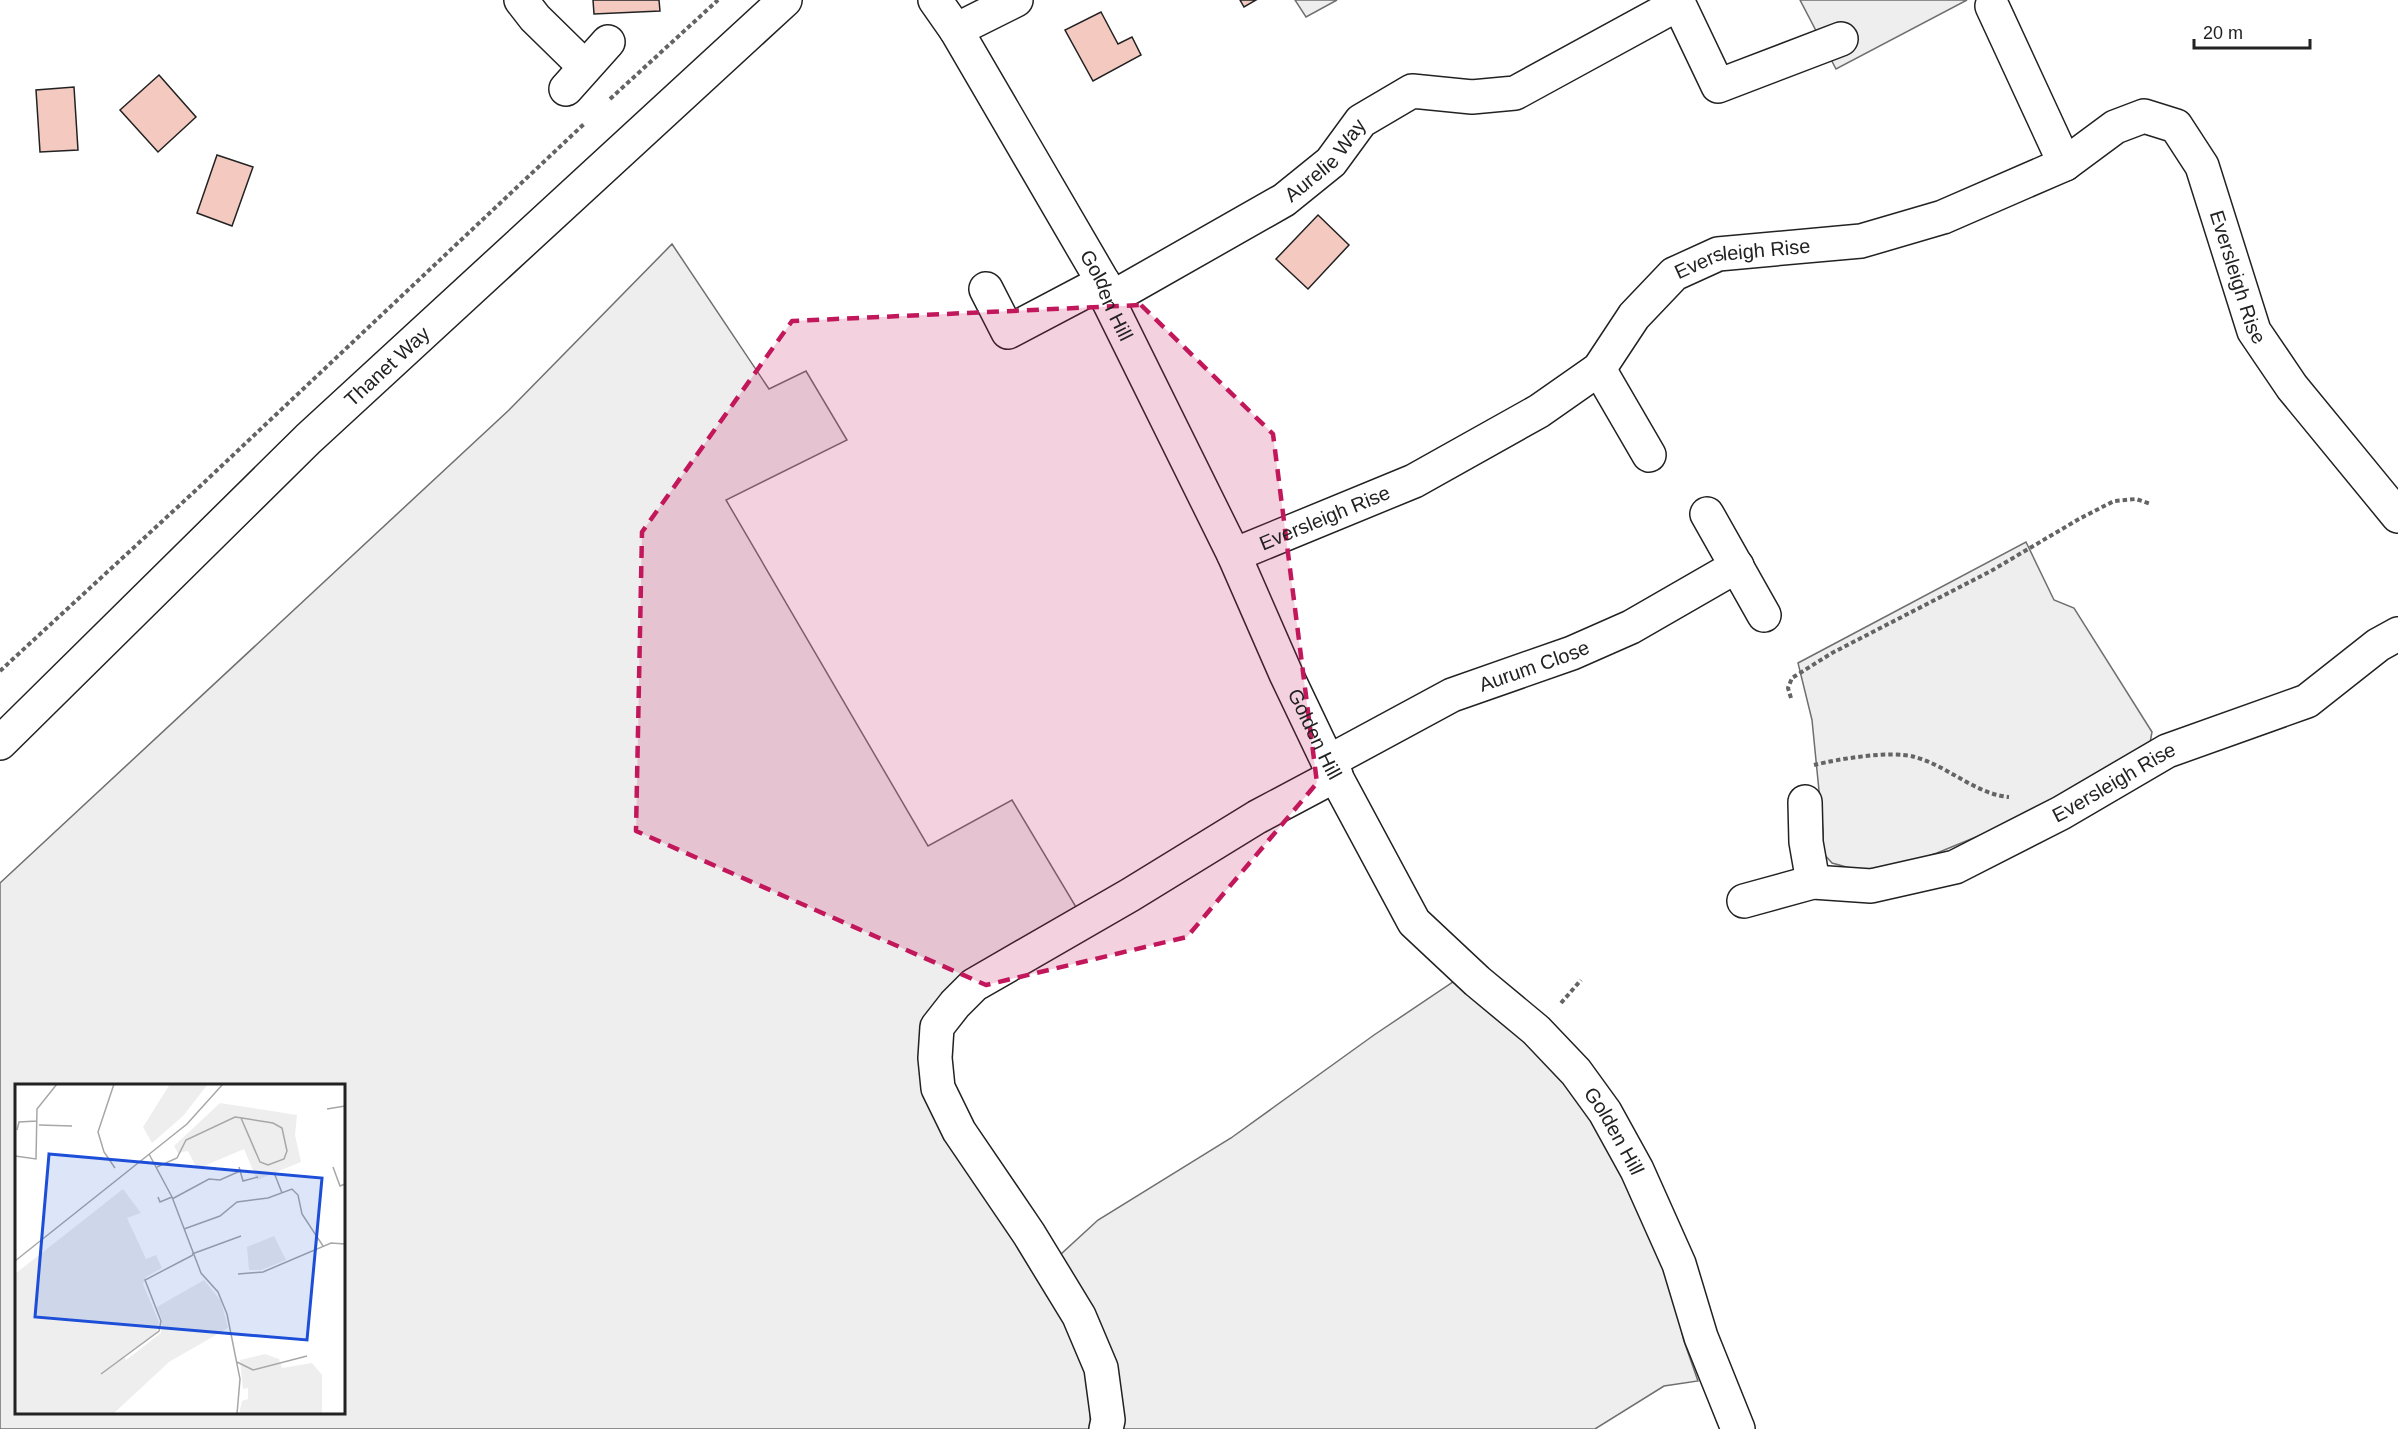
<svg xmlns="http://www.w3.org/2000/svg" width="2398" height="1429" font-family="Arial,sans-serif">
<rect width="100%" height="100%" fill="#fff"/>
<g fill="#eee" stroke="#6f6f6f" stroke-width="1.5" fill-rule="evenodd">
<path d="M1295 0H1337L1306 17Z"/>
<path d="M1800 0H1967L1836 69Z"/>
<path d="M672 244 769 389 806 371 847 440 726 500 928 846 1012 800 1076 907 986 964 923 1031 1078 1345 1088 1382 1091 1429H0V883L509 410ZM16 1086H344V1412H16Z"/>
<path d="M2026 542 2054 600 2074 608 2152 732 2150 743 2027 816 1937 853 1899 866 1861 871 1832 863 1823 853V831L1812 720 1798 663Z"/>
<path d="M1453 982 1503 1013 1567 1075 1661 1243 1684 1341 1698 1381 1664 1386 1595 1429H1123L1114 1360 1060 1255 1098 1220 1231 1138 1374 1035Z"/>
</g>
<g fill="#f3c9c0" stroke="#222" stroke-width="1.5">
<path d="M593 0H659L660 11 594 14Z"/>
<path d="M1240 0H1256L1244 7Z"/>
<path d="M1101 12 1118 44 1132 37 1141 55 1093 81 1065 30Z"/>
<path d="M159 75 196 117 158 152 120 110Z"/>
<path d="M74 87 78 150 40 152 36 90Z"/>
<path d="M217 155 253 167 232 226 197 213Z"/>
<path d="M1318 215 1349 245 1308 289 1276 259Z"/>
</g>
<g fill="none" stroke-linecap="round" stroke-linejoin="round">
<g stroke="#222" stroke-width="36">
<g id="minor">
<path d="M521 0 535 18 585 67"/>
<path id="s1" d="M935 0 956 30 1103 282 1108 300 1234 555 1286 674 1328 762 1414 922 1477 981 1536 1030 1576 1072 1605 1112 1637 1170 1679 1264 1701 1337 1738 1429"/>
<path d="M1677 0 1718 86 1841 39"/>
<path d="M1992 6 2065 164"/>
<path d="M956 30 1016 0"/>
<path d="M566 89 608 42"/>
<path d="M986 289 1008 332 1103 282"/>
<path id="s2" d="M1108 300 1284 200 1331 162 1361 121 1412 91 1472 97 1515 93 1678 4"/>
<path d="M1599 369 1649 455"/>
<path d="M1707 514 1764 615"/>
<path id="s3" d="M1234 555 1414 481 1539 411 1599 369 1634 316 1674 274 1718 254 1861 241 1943 217 2065 164 2115 127 2144 116 2176 126 2202 166 2254 331 2292 387 2398 516"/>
<path id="s4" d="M1328 762 1452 695 1572 653 1631 627 1737 566"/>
<path d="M1805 802 1806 842 1813 882"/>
<path id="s5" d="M1744 901 1813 882 1871 886 1955 867 2061 813 2167 751 2307 701 2378 645 2398 634"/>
<path d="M1106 1429 1108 1420 1101 1368 1079 1316 1029 1234 959 1131 938 1088 935 1058 937 1027 955 1004 974 985 1130 895 1257 817 1336 775"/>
</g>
</g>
<g stroke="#222" stroke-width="36">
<g id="major">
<path id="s6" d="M0 743 308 439 785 0"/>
</g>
</g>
<g stroke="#646464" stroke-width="4" stroke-dasharray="4.5 3" stroke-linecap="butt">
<path d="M610 99 718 0"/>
<path d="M0 671 195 491 585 123"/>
<path d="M1791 698 1788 688 1792 678 1832 653 1991 571 2079 519 2114 501 2136 499 2151 504"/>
<path d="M1814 765C1838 759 1892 750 1915 757 1948 766 1975 794 2009 797"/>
<path d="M1561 1003 1581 980"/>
</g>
<use href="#minor" stroke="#fff" stroke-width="33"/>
<use href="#major" stroke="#fff" stroke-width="33"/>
</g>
<path fill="#c2185b" fill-opacity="0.2" stroke="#c2185b" stroke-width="4.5" stroke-dasharray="12 8" stroke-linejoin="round" d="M1141 305 1273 434 1317 783 1187 937 986 985 636 831 642 532 792 321Z"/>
<g text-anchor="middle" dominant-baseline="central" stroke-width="4.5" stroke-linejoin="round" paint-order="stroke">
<g font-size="20" fill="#222" stroke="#fff">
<text stroke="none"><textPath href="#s2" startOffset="260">Aurelie Way</textPath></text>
<text stroke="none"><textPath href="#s3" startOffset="604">Eversleigh Rise</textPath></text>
<text stroke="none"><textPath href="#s3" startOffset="1234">Eversleigh Rise</textPath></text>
<text stroke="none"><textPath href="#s1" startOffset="342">Golden Hill</textPath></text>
<text stroke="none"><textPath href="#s6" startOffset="540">Thanet Way</textPath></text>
<text stroke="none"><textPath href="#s3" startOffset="98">Eversleigh Rise</textPath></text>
<text stroke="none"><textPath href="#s4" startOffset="228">Aurum Close</textPath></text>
<text stroke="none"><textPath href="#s1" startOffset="828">Golden Hill</textPath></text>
<text stroke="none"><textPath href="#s5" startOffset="396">Eversleigh Rise</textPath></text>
<text stroke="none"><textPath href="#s1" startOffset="1332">Golden Hill</textPath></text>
</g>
</g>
<g transform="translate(15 1084)">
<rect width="330" height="330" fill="#fff"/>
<path d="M155 0H193L168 32 137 59 128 43ZM205 19 282 31 280 51 286 78 242 96 229 65 182 85 173 67 163 69 159 62ZM108 105 126 129 112 134 131 175 141 171 147 184 131 193 128 200 144 238 141 249 109 272 111 276 146 249 147 236 142 223 189 196 206 217 213 244 154 278 98 330H0V190ZM259 152 271 176 246 186H234L232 163ZM250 270 264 275 267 284 297 279 307 291V330H224L227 317 233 315V304L228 305 225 276Z" fill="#eee"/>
<path fill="none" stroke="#a7a7a7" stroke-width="1.5" d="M99 0 83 48 89 68 100 84M312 25 330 22M24 41 57 42M2 46 4 38 22 37M134 70 157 113 186 189 203 208 212 230 225 295 222 330M0 72 21 75 22 25 42 0M142 83 162 74 171 56 220 33 227 34 258 39 267 44 272 67 269 75 253 81 245 78 226 34M224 83 228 97 243 93M318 83 325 102 330 100M260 91 267 109M143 113 145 118 157 113M157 115 194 95 205 96 225 87M169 145 205 132 222 118 253 114 277 105 283 111 287 130 308 162M177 170 226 152M0 177 172 40 208 0M223 190 248 188 316 159 330 160M222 278 238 286 292 272M86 290 144 247 146 237 130 196 178 171"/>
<path fill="#1d4ed8" fill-opacity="0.15" stroke="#1d4ed8" stroke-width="3" d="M34 70 307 94 292 256 20 233Z"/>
<rect width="330" height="330" fill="none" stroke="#222" stroke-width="3"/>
</g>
<path d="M2194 39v9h116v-9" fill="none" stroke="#222222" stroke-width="3"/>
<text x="2203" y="39" font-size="18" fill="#222222" stroke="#ffffff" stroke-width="4.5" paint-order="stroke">20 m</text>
</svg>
